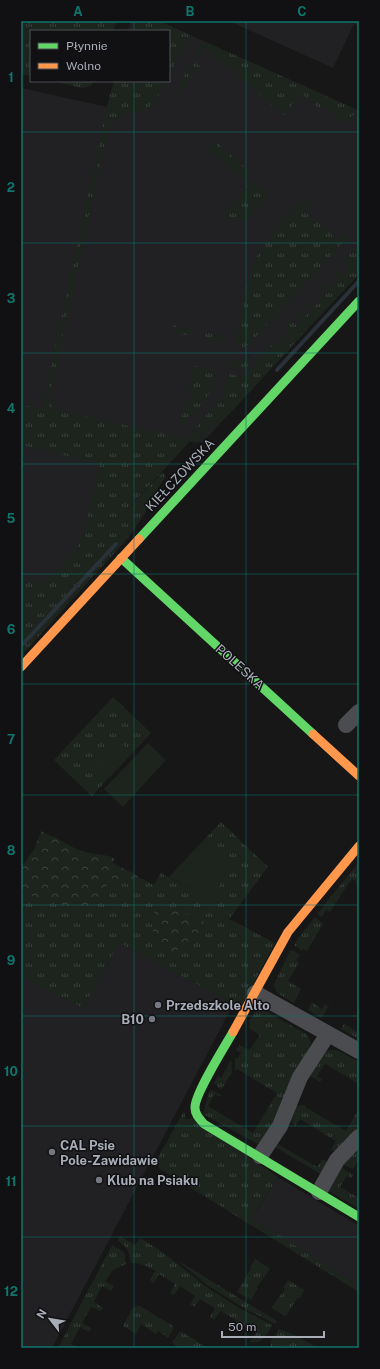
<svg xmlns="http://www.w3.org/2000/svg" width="380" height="1369" font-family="'Public Sans',sans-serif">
<defs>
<pattern id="grass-tufts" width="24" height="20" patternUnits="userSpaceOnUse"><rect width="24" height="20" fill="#1d241e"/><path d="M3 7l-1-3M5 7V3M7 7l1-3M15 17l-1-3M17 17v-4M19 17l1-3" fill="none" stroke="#3b413d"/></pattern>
<pattern id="forest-crowns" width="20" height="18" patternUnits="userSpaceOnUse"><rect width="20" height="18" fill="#1d241e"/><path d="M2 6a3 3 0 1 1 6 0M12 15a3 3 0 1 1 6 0" fill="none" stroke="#3b413d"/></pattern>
</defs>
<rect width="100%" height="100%" fill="#171717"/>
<g fill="#212123">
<path d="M137 21H159L359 111V274L202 443 190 441 21 625V88L107 107 114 81H169V31H128L130 23Z"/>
<path d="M229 21H359V26L354 24 333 68Z"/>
<path d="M119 943 234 1003 52 1348H21V976L83 1008Z"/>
<path d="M278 1177 359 1226V1286L251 1220Z"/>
</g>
<g fill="url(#grass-tufts)">
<path d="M21 21H117L113 31H31V76L21 74Z"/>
<path d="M139 21H159L188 34 189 39 187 42 169 75V31H129Z"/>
<path d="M206 42 355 109 356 112 345 124 323 106 320 109 302 94 290 107 291 108 285 116 205 48 196 58 195 57 202 44Z"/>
<path d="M193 60 200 66 176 94 175 92Z"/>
<path d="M53 81H94L91 86 82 88Z"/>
<path d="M114 81H166C161 90 156 103 146 109 142 112 136 112 131 113 115 115 109 125 106 140H104V142H105L89 215 88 216 89 217 49 396V402L54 409 182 438 187 437 190 435 221 397 225 388 228 374 244 377 271 346 275 345 279 346 290 333 287 328 288 320H291L297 326 300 322 295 316V314L297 313 303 319 310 311 304 306V303H307L313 308 320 301 314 295 313 293H316L322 298 329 291 323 286V282H327L332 287 339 280 333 273 334 271H337L343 276 350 269 344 263 343 260 359 243V274L229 414 211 428 197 443 190 441 107 531 163 472 166 477 159 486 144 515 128 538 21 656V584L36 580 47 581 76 550 83 536 100 464 21 445V405L42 409 107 107Z"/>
<path d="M215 141 251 173 245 180 208 149Z"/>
<path d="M252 181 269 195 245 222 221 217Z"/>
<path d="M304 200 310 202 303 210 338 240 345 232 347 238 249 344 244 347 238 346 235 341 252 267C261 242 283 222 301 202Z"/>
<path d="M173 325 190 329 191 332 190 334C184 336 177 334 172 330Z"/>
<path d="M206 332 222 336 224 338 223 340C217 344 207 341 204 335V333Z"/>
<path d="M256 355C245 368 247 372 229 367L233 360H248Z"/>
<path d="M194 366 216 371C215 377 214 384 211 390 207 398 188 423 180 425L186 400 192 401 194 394 188 392Z"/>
<path d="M113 697 151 733 92 796 54 760Z"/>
<path d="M221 822 268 867 229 919 275 943 241 1007 119 943 83 1008 21 976V897L53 836C63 842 73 848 84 852 95 855 105 854 115 859L112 863 154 885 161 873 212 900 228 867 201 843Z"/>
<path d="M359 862V886L356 884 357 882 352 879 344 890 330 912 326 910 322 917 317 914Z"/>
<path d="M315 917 323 924 307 951 303 949 302 951 294 945 299 937Z"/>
<path d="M292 950 300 955 296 960 299 963 288 981 301 989 294 1003 277 993 274 984 290 951Z"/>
<path d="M312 1002 322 1009 325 1004 329 1006 321 1018 308 1010Z"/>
<path d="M257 1009H262L306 1034 311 1041 309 1050 276 1119 258 1144 203 1114 210 1090 221 1095 220 1097 215 1094 208 1106 253 1133 277 1093 237 1069 235 1071V1057L237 1059 241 1053 236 1050 239 1045 249 1050 260 1035 249 1028 250 1025 249 1021Z"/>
<path d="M344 1024 359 1033V1039L341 1029Z"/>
<path d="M329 1050H337L359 1062V1084L325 1064 317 1076 322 1079 320 1082 310 1076 324 1052Z"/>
<path d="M231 1060 232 1072 221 1090 214 1083 218 1076 221 1078Z"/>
<path d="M306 1105 305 1107 346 1131 359 1109V1130L337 1152 331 1150 336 1141 300 1119 295 1126 291 1120 296 1106Z"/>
<path d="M184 1111 186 1120 192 1118 278 1177 252 1218 359 1286V1292L159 1168 158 1163 156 1161Z"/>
<path d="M274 1142 317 1167 323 1159 329 1163 324 1176 275 1147Z"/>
<path d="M359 1147V1159L353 1169 344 1165 349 1157Z"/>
<path d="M342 1168 353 1175 351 1178 347 1176 340 1187 359 1198V1209L329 1191Z"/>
<path d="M120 1236 135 1245 140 1238 161 1251 205 1286 239 1308 272 1325C268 1334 262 1345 250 1342L256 1333 240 1323 234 1332 230 1330 236 1320 220 1311 214 1320 210 1317 215 1308 200 1299 194 1307 190 1305 195 1296 180 1286 174 1295 170 1293 175 1284 159 1274 154 1283 150 1280 155 1271C148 1266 141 1263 131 1263 129 1252 128 1247 118 1241Z"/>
<path d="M112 1245 124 1252 126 1264 113 1270 105 1281 114 1286 111 1291 102 1286 94 1302 103 1308 101 1311 91 1307 82 1323 91 1328 89 1332 80 1327 71 1344 79 1348H58Z"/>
<path d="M255 1259 270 1269 257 1287 258 1288 251 1300 237 1292 251 1268 250 1267Z"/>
<path d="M177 1260 277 1321 275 1324 242 1307 206 1284Z"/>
<path d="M288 1280 304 1290 300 1298 298 1297 286 1316 271 1308 285 1289 283 1288Z"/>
<path d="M138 1306H140L173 1326V1330L168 1338 158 1331 156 1334 141 1324 136 1334 123 1326 132 1309Z"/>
<path d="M279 1329 298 1336 317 1348H288L287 1346H280L279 1348H270L271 1341Z"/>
<path d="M180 1332H182L208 1348H180L172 1342Z"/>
</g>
<g fill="url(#forest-crowns)">
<path d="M41 831C55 837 67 846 81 851 92 855 104 853 115 859L112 863 137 875 135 884H127L113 878 102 891 85 916 52 900 27 895 21 889V868L35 848Z"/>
<path d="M161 907 184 913 209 924 208 931 203 936 183 943 174 954C156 955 149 926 154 913 155 909 158 908 161 907Z"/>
</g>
<g fill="#1d241e">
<path d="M116 739 132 753 110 777 94 762Z"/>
<path d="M148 743 166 760 123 807 104 789Z"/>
<path d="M201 843 228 867 212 900 169 877Z"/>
</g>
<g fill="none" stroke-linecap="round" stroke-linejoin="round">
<g stroke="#2a3239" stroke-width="4">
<path d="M277 370 359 281"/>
<path d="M21 646 116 544"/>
</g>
<g stroke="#4b4c50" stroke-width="16">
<path d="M346 725 359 712"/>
<path d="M255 993 359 1051"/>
<path d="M260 1156 280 1126 300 1077 328 1034"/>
<path d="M319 1192 337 1160 359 1137"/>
</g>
<g stroke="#63d668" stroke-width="9">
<path d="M139 539 359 301"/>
<path d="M121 558 313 734"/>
<path d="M233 1032C225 1046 194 1095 195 1108 195 1115 200 1119 204 1124L359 1217"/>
</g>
<g stroke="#ff974d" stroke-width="9">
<path d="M21 667 139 539"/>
<path d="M313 734 359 776"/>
<path d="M233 1032 288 932 359 846"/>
</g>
</g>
<path fill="none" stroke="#0f766e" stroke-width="1" stroke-opacity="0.55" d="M134 21V31M246 21V1348M134 81V1348M21 132H359M21 243H359M21 353H359M21 464H359M21 574H359M21 684H359M21 795H359M21 905H359M21 1016H359M21 1126H359M21 1237H359"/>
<g fill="#757880" stroke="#111113" stroke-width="1.5">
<circle cx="158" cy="1005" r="4"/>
<circle cx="152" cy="1019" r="4"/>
<circle cx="52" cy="1152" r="4"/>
<circle cx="99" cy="1180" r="4"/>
</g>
<g text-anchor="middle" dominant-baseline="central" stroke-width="3" stroke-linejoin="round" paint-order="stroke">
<g font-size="13" fill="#a8adb8" stroke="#111113">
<text transform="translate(180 475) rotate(-47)">KIEŁCZOWSKA</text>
<text transform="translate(240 667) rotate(42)">POLESKA</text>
</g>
<g font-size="13" font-weight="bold" fill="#a8adb8" stroke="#111113" text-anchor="start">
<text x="166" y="1005">Przedszkole Alto</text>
<text x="144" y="1019" text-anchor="end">B10</text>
<text x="60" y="1145">CAL Psie<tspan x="60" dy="15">Pole-Zawidawie</tspan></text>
<text x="107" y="1180">Klub na Psiaku</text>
</g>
</g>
<rect width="380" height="1369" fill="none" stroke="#111113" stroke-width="44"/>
<rect x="30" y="30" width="140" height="52" fill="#111113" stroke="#4d4f55"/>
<rect x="38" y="43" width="20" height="6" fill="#63d668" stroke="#4d4f55"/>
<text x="66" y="50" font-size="12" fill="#a8adb8">Płynnie</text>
<rect x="38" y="63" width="20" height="6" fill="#ff974d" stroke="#4d4f55"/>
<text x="66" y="70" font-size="12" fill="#a8adb8">Wolno</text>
<g transform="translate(50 1319) rotate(301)" stroke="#111113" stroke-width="3" paint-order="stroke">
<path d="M0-3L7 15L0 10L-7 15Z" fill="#a8adb8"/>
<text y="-6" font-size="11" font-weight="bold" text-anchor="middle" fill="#a8adb8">N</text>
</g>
<path d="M222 1331v6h102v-6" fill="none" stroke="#a8adb8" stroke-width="2"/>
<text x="228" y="1331" font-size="12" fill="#a8adb8" stroke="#111113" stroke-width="3" paint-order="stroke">50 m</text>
<rect x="22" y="22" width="336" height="1325" fill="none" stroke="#0f766e" stroke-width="1.5"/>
<g font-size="13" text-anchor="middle" font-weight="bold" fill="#0f766e">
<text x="78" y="16">A</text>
<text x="190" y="16">B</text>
<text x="302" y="16">C</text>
<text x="11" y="82">1</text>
<text x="11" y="192">2</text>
<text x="11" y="303">3</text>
<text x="11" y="413">4</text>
<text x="11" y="523">5</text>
<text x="11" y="634">6</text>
<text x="11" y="744">7</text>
<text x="11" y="855">8</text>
<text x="11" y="965">9</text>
<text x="11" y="1076">10</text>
<text x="11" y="1186">11</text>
<text x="11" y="1296">12</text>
</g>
</svg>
